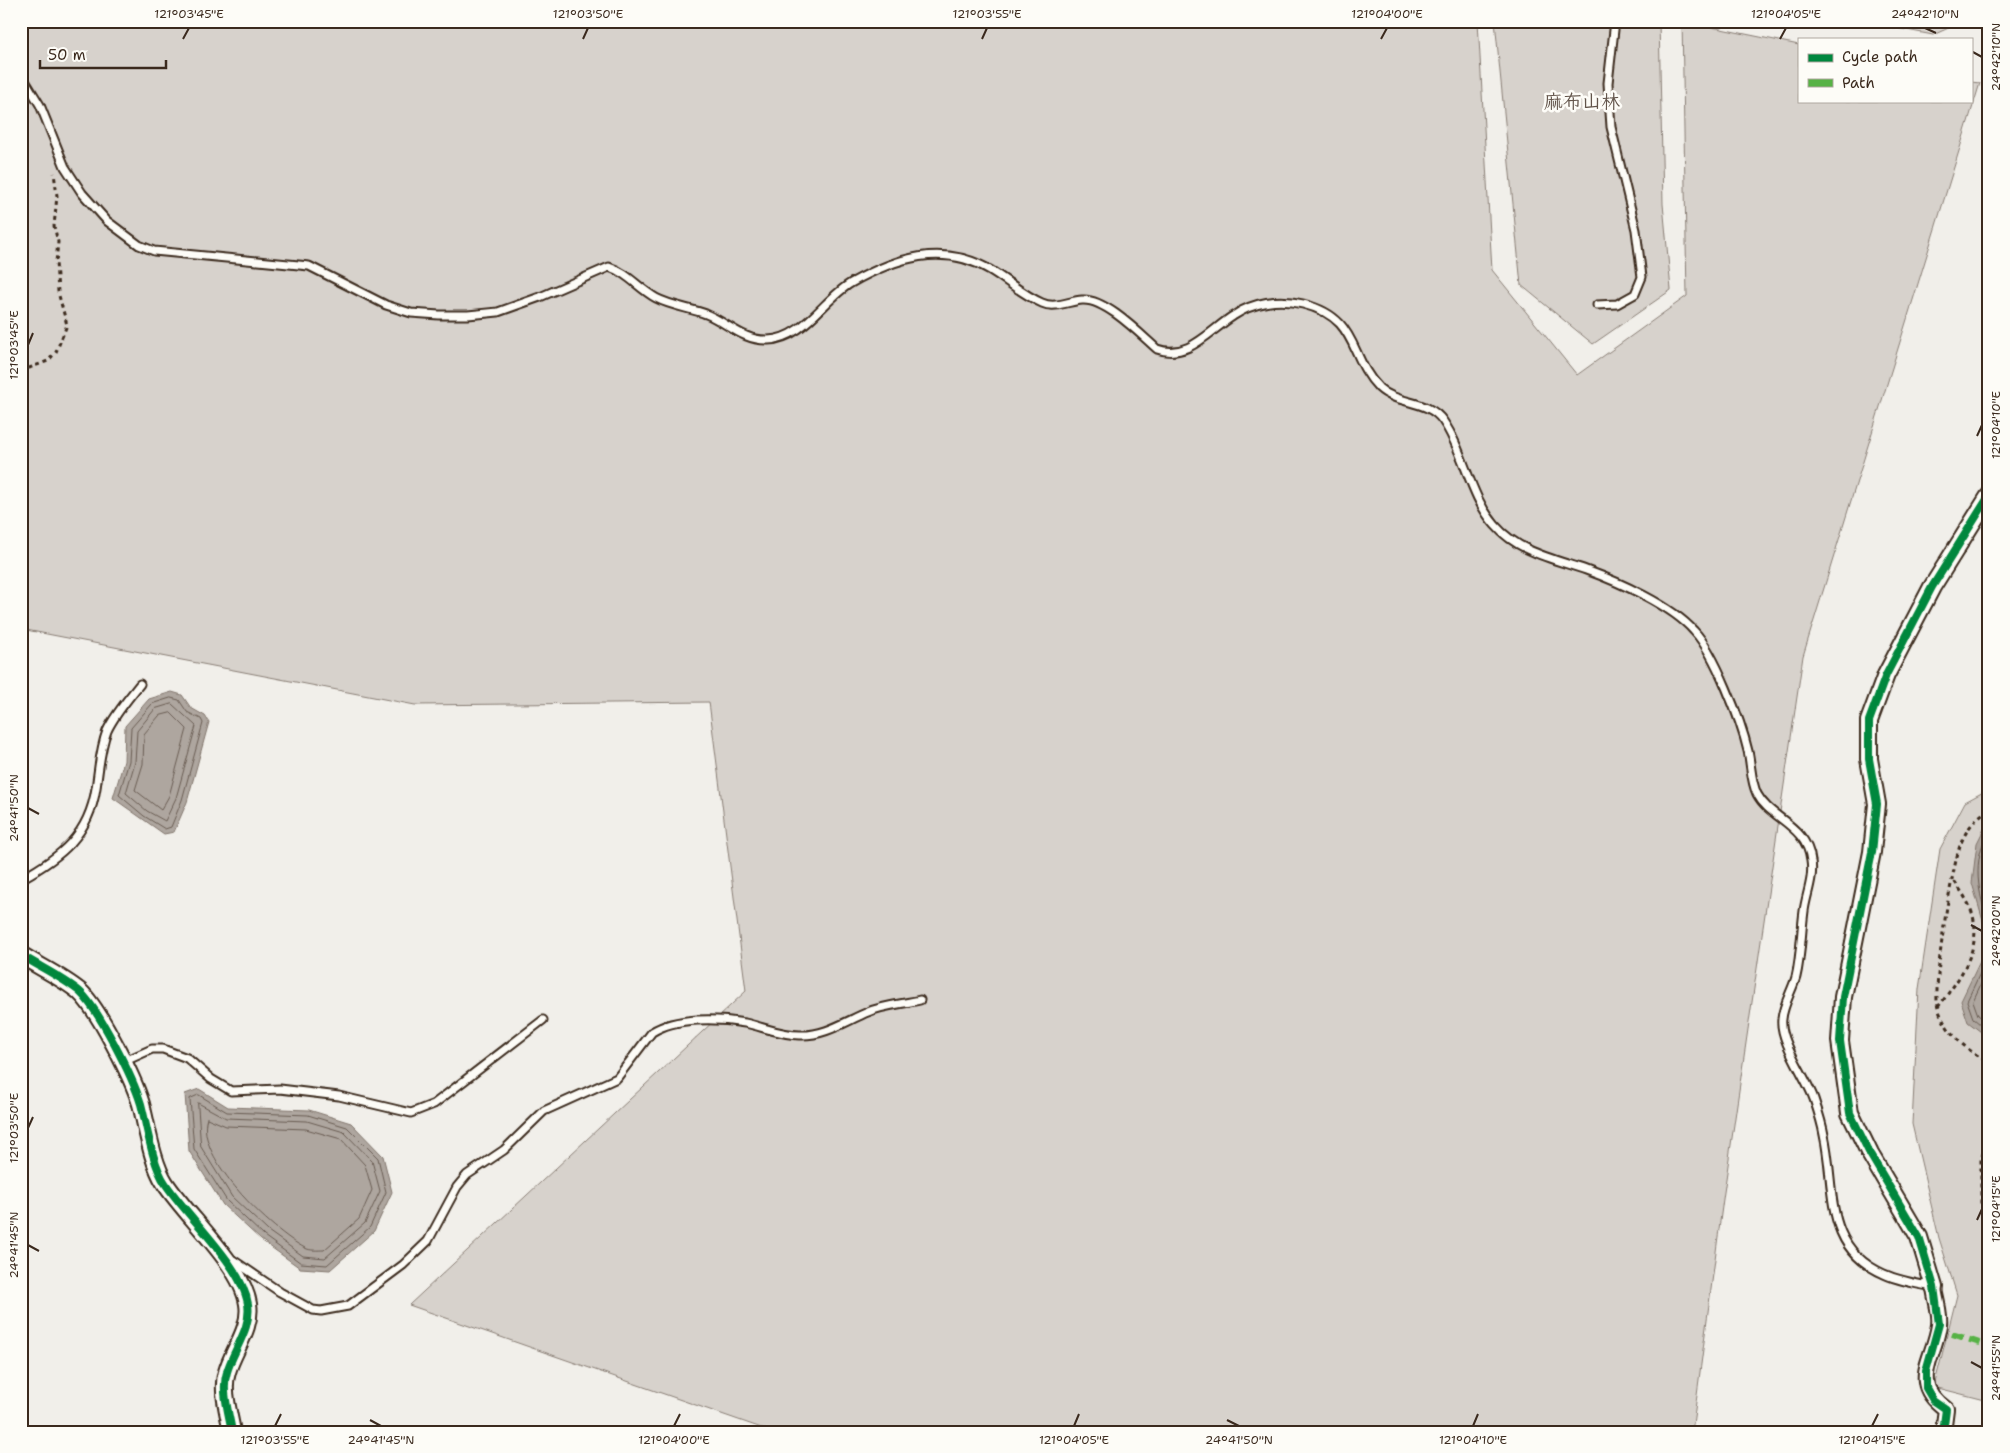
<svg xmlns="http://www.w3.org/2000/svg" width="2010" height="1453" font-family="'Shantell Sans','LXGW WenKai TC',sans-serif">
<rect width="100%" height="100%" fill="#f1efea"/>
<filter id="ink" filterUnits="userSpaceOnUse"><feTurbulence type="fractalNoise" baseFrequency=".02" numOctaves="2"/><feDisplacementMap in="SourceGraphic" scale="10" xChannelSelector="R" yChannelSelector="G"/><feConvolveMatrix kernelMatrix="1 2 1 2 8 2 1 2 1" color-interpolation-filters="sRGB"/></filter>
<g filter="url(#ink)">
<g fill="#d7d2cc" stroke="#897e75">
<path d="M21 21H1478L1492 270 1577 375 1687 296 1682 21 1799 45V101H1971V82L1980 83 1803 656 1723 1199 1692 1432H773L409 1305 746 991 709 702 415 705 21 629Z"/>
<path d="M1495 21H1659L1663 204 1671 290 1593 344 1521 285Z"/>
<path d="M1859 21H1964L1933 35Z"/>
<path d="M1989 789V1396L1985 1400 1934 1387 1957 1295 1939 1238 1912 1124 1919 989 1940 849 1965 802Z"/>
</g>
<g fill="#aea69f" stroke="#80746b">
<path d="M172 692 182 695 191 708 205 716 209 722 187 802 174 832 164 834 113 798 124 761 125 726 149 699Z"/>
<path d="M1985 827H1989V1038L1968 1022 1961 1001 1985 951V928L1972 883 1977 843Z"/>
<path d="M199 1089 228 1107 309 1110 351 1123 383 1156 392 1192 374 1231 330 1270 300 1268 261 1240 223 1205 189 1151 185 1094Z"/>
</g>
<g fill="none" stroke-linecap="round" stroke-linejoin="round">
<g stroke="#695c52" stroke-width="1">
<path d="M171 698 179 700 187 712 201 719 203 723 182 800 171 827 165 829 144 816 119 795 129 761 131 728 152 704Z"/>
<path d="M172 704 196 726 176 798 165 821 147 811 126 793 135 762 137 731 155 709Z"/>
<path d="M171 713 187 729 169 796 161 810 135 790 143 764 144 734 159 716Z"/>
<path d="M1989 832C1971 860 1978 894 1989 923"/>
<path d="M1989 845 1983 882 1989 904"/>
<path d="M1989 954 1967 1001 1973 1018 1989 1032"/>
<path d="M1989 967 1973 1001 1978 1015 1989 1024"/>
<path d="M199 1095 227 1112 308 1115 347 1127 378 1158 386 1192 370 1227 327 1265 301 1263 264 1236 227 1201 194 1149 190 1099Z"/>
<path d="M198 1103 226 1118 307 1121 344 1132 372 1161 380 1191 365 1223 325 1258 303 1256 268 1231 232 1197 201 1147Z"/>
<path d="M207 1118 226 1126 306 1129 341 1139 365 1165 372 1190 359 1219 324 1250C318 1250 310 1251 305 1248 273 1232 193 1156 207 1118Z"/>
</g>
<g stroke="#3b2a1e" stroke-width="11">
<g id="service">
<path d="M21 74 40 105 65 167 82 193 107 221 139 245 154 251 309 266 386 305 411 313 439 315H468L498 312 540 297 609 267C628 273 638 288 656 298 671 306 690 308 706 314 728 323 743 341 768 340 803 339 824 299 851 283 895 258 943 242 990 270 1007 280 1023 295 1042 303 1055 309 1069 301 1082 300 1105 298 1140 334 1157 349 1188 360 1209 331 1233 316 1253 302 1279 298 1303 304 1360 318 1348 357 1379 388 1397 405 1428 399 1443 421 1465 453 1469 495 1495 525 1518 552 1554 559 1586 570 1619 582 1671 605 1694 631 1715 653 1741 721 1748 751 1751 764 1751 782 1757 794 1770 819 1807 825 1811 861 1814 878 1806 895 1804 911 1801 933 1801 956 1796 977 1792 991 1783 1005 1782 1019 1779 1040 1806 1077 1814 1099 1818 1111 1822 1123 1824 1135 1836 1188 1822 1247 1884 1274 1899 1281 1917 1284 1934 1287"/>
<path d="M1597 305 1617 304 1635 294 1642 277 1636 230 1611 127 1608 83 1615 21"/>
<path d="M21 879C61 857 89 835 96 788 99 769 100 749 107 731 115 714 128 699 140 684"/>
<path d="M123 1062 152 1049H163L187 1058 211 1079 231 1091 280 1089 339 1096 411 1113 434 1104 543 1020"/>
<path d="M233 1260 280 1292 313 1310 321 1311 348 1306 403 1265 428 1241 457 1187 467 1175 504 1150 544 1111 617 1078 652 1032C676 1017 717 1018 745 1023 763 1027 781 1035 800 1035 825 1036 846 1021 868 1012 884 1005 903 1004 920 1000"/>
</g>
</g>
<g stroke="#3b2a1e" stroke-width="18">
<path id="minor" d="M1934 1287C1935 1299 1941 1314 1939 1325 1934 1360 1908 1382 1946 1409L1943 1432"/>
</g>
<g stroke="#3b2a1e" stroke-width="20">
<g id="tertiary">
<path d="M21 955C40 967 62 977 79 991 99 1009 133 1078 141 1104 147 1127 152 1163 165 1183 187 1217 242 1265 248 1304 252 1328 233 1350 227 1372 221 1390 229 1413 232 1432"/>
<path d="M1934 1287 1919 1237 1870 1154 1850 1113 1840 1041 1843 997 1872 852 1877 804 1869 759V721L1886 675 1932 587 1989 496"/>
</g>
</g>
<g stroke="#3b2a1e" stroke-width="3" stroke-dasharray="4 4" stroke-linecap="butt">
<path d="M21 371 48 361 56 352 67 325 58 292 56 262 58 242 54 226 57 196 54 173"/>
<path d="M1989 809C1976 818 1967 828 1961 843 1952 865 1932 989 1938 1008 1946 1033 1967 1051 1989 1062"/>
<path d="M1938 1007C1957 982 1982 950 1973 916 1970 903 1960 890 1953 879"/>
<path d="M1989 1137 1981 1158V1204L1989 1217"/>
</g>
<use href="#service" stroke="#fdfcf7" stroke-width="7"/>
<use href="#minor" stroke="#fdfcf7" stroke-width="14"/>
<use href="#tertiary" stroke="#fdfcf7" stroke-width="16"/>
<path stroke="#57b245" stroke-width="6" stroke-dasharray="12 6" stroke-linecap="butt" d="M1952 1334 1989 1346"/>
<g stroke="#fdfcf7" stroke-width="11">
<g id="cycleway">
<path d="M21 955C40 967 62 977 79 991 99 1009 133 1078 141 1104 147 1127 152 1163 165 1183 187 1217 242 1265 248 1304 252 1328 233 1350 227 1372 221 1390 229 1413 232 1432"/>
<path d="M1943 1432 1946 1409 1933 1400 1926 1388V1371L1939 1324 1934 1287 1919 1237 1870 1154 1850 1113 1840 1041 1843 997 1872 852 1877 804 1869 759V721L1886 675 1932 587 1989 496"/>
</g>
</g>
<use href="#cycleway" stroke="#00873e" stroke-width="8"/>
</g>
</g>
<path fill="none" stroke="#3b2a1e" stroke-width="2" d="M1925 28 1936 33M183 39 189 28M583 39 588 28M982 39 987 28M1381 39 1387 28M1780 39 1786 28M1971 51 1982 57M28 345 33 333M1977 436 1982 425M28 808 39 814M1971 925 1982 931M28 1128 33 1117M1977 1220 1982 1209M28 1245 39 1251M1971 1362 1982 1368M370 1420 381 1426M1227 1420 1239 1426M275 1426 281 1414M674 1426 680 1414M1074 1426 1079 1414M1473 1426 1478 1414M1872 1426 1878 1414"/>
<g text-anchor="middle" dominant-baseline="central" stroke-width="5" stroke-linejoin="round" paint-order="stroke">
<g font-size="19" fill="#62544a" stroke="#fdfcf7">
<text x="1582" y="101">麻布山林</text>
</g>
</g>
<rect width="2010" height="1453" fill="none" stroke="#fdfcf7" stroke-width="55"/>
<rect x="1798" y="38" width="175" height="65" fill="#fdfcf7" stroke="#afa8a0"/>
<rect x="1808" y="54" width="25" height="8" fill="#00873e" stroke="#afa8a0"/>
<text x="1842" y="62" font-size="15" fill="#3b2a1e">Cycle path</text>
<rect x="1808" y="79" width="25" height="8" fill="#57b245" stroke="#afa8a0"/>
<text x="1842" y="88" font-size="15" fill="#3b2a1e">Path</text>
<path d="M40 60v8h126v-8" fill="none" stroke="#3b2a1e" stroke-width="2.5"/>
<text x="48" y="60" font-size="15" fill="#3b2a1e" stroke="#fdfcf7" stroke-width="4" paint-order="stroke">50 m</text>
<rect x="28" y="28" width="1954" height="1398" fill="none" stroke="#3b2a1e" stroke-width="2"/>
<g font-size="12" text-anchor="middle" fill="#3b2a1e">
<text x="189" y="18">121°03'45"E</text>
<text x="588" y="18">121°03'50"E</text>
<text x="987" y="18">121°03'55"E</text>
<text x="1387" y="18">121°04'00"E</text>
<text x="1786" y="18">121°04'05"E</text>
<text x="1925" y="18">24°42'10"N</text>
<text transform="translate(1996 57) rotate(-90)" y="4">24°42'10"N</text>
<text transform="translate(14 345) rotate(-90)" y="4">121°03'45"E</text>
<text transform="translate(1996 425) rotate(-90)" y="4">121°04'10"E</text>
<text transform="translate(14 808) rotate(-90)" y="4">24°41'50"N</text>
<text transform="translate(1996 931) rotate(-90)" y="4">24°42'00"N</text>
<text transform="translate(14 1128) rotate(-90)" y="4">121°03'50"E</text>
<text transform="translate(1996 1209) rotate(-90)" y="4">121°04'15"E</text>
<text transform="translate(14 1245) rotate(-90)" y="4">24°41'45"N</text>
<text transform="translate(1996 1368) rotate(-90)" y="4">24°41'55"N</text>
<text x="275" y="1444">121°03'55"E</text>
<text x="381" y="1444">24°41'45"N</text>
<text x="674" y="1444">121°04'00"E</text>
<text x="1074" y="1444">121°04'05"E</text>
<text x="1239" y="1444">24°41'50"N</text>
<text x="1473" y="1444">121°04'10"E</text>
<text x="1872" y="1444">121°04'15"E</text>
</g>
</svg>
